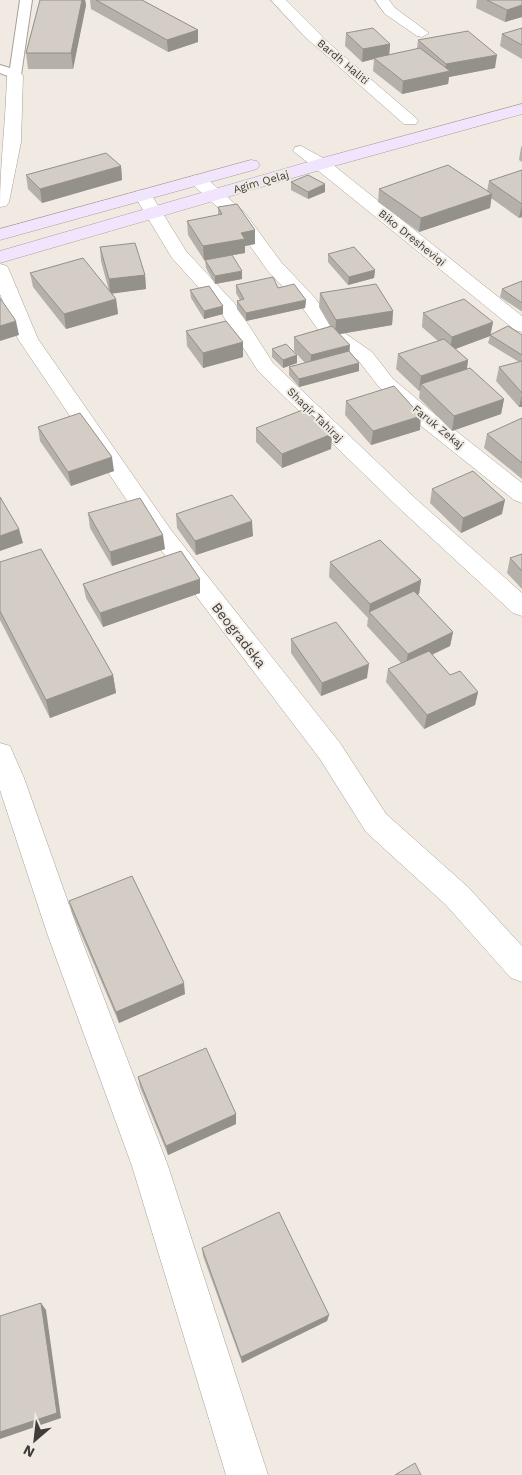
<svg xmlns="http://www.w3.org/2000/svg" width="522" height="1475" font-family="'Work Sans',sans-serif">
<rect width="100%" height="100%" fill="#f0eae2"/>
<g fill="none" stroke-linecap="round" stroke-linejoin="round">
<g stroke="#a6a099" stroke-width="2">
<path id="service" d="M20 0H32L21 75 15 79 0 73V65L10 68Z"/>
</g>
<g stroke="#a6a099" stroke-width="1">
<g id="minor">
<path d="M271 0H286L331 45 416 118 418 121 416 124H404L304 36Z"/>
<path d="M375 0H389L395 8 429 33 422 37 417 36 385 14Z"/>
<path d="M15 70 23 75 21 142 9 202 6 206 0 207C0 163 6 120 7 75Z"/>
<path d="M301 146 327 160 522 316V332L515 330 315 168 293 151 295 147Z"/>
<path d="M198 175 204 176 245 213 281 262 315 298 336 327 372 352 393 379 437 416 522 483V503L514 500 421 426 379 387 358 360 322 335 301 306 267 270 233 221 192 184 189 180 192 176Z"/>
<path d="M143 190 149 191 186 251 235 304 273 363 416 499 522 593V616L513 613 400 509 258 371 220 311 172 258 134 195 137 191Z"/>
<path d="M0 264 7 266 9 270 38 339 171 530 340 743 386 814 468 887 522 946V982L511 978 446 905 366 832 320 759 155 542 18 339 0 294Z"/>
<path d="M0 743 10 746 24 778 79 933 168 1166 268 1475H226L132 1166 47 933 0 790Z"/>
</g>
</g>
<g stroke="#a6a099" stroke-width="1">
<g id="secondary">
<path d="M522 104V114L327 168 0 263V251L315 160Z"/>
<path d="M251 160 257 161 260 165 257 169 0 240V229Z"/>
</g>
</g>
<use href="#service" fill="#fff" fill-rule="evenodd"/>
<use href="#minor" fill="#fff" fill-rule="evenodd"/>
<use href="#secondary" fill="#f1e5fd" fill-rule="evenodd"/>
</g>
<g fill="#b5b0a9">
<path d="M40 0H85L86 5 73 69H28L26 53Z"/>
<path d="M90 0H142L198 30V42L168 52 91 9Z"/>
<path d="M477 0H522V17L505 22 476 8Z"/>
<path d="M522 28V59L500 46 502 34Z"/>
<path d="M346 33 390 44 389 55 417 49 418 40 495 68 449 77 448 84 402 94 373 71 374 59 362 62 345 46Z"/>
<path d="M522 146V162L519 160 521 147Z"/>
<path d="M121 166 122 180 42 203 28 189 26 175Z"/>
<path d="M522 170V217L519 218 491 198 490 208 419 232 378 202 379 189 487 191 489 181Z"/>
<path d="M291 182 325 192 308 199 291 190Z"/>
<path d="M218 207 255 230V244L245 246V253L204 260 188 235 187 221 218 215Z"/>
<path d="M100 247 145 275 146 289 112 293 116 299 118 314 66 329 33 287 30 273 109 291 101 261Z"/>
<path d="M328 254 375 270 374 278 348 285 328 262Z"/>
<path d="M205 260 242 279 215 284 206 268Z"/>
<path d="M522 281V311H521L500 297 502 289Z"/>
<path d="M236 285 278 288 306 300 305 308 246 321 237 309V301L240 300 236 293Z"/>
<path d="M190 290 223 314 204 319 191 298Z"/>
<path d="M320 293 393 311 392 325 339 334 349 351 359 371 299 387 289 375V367L305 363 294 351V337L330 326 319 307Z"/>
<path d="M423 313 493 322 491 334 522 335V407H519L496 381 499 367 519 362 488 343 490 336 455 349 468 360 467 369 504 399 501 414 452 431 419 398 420 390 419 391 396 369 398 354 438 341 422 327Z"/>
<path d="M186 331 243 357 203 368 187 346Z"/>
<path d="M272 349 297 355V363L283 368 272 357Z"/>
<path d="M346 401 420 430 371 445 345 415Z"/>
<path d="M522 418V479L484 448 487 434Z"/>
<path d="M38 427 114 471 71 486 40 441Z"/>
<path d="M256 428 332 434 331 449 282 468 256 442Z"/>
<path d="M432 489 502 514 461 533 430 503Z"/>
<path d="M88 513 165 549 112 566 90 528Z"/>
<path d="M176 514 253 536 196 555 177 528Z"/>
<path d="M522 554V589L507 573 510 558Z"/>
<path d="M0 562 113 675 116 693 50 718 0 620Z"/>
<path d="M330 562 421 580 419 594 417 595 453 632 450 646 432 655 450 675 478 692 475 705 424 729 386 682 388 669 401 663 367 626 368 618 329 577Z"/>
<path d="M83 584 200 593 103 627 86 598Z"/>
<path d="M291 639 367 678 321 696 291 653Z"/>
<path d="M69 901 185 994 119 1023 72 913Z"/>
<path d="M138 1077 236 1124 168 1155 140 1087Z"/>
<path d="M202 1248 329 1315 327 1321 242 1363 203 1256Z"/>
</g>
<g fill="#94908a">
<path d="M82 0H85L86 5 73 69 71 53Z"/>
<path d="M522 5V17L505 22 507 10Z"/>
<path d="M198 30V42L168 52 167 40Z"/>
<path d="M390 44 389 57 374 58V59L362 62 363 49Z"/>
<path d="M497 55 495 68 449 77 448 84 402 94 403 81 445 72 446 64Z"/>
<path d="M121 166 122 180 42 203 40 189Z"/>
<path d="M325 184V192L308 199V192Z"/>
<path d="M492 194 490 208 419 232 421 218Z"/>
<path d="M522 204V217L519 218Z"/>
<path d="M255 230V244L245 246V253L204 260 203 246 241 233Z"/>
<path d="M375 270 374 278 348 285 349 277Z"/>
<path d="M242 271V279L215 284V276Z"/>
<path d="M145 275 146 289 110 294 109 279Z"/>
<path d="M116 299 118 314 66 329 64 314Z"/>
<path d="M306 300 305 308 246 321V313Z"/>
<path d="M223 306V314L204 319V311Z"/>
<path d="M393 311 392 325 335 335 336 320Z"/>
<path d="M16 321 19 335 0 341V326Z"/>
<path d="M493 322 490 335V336L450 351 452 337Z"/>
<path d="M243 342V357L203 368V353Z"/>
<path d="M350 345 349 359 310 370 311 355Z"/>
<path d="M297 355V363L283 368V360Z"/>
<path d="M468 360 466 374 421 384 420 390 419 391 421 376Z"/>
<path d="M359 363V371L299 387V379Z"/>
<path d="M522 395V407H519Z"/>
<path d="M504 399 501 414 452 431 454 416Z"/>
<path d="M421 416 420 430 371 445 373 431Z"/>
<path d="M332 434 331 449 282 468V454Z"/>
<path d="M112 457 114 471 71 486 68 472Z"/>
<path d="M505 500 502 514 461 533 463 518Z"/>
<path d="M252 521 253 536 196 555 195 541Z"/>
<path d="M19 529 23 543 0 551V536Z"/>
<path d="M163 535 165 549 112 566 110 552Z"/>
<path d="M200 579V593L103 627 100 613Z"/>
<path d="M421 580 419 594 373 616 369 612 370 604Z"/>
<path d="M453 632 450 646 405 667 408 654Z"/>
<path d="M369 664 367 678 321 696 322 683Z"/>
<path d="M113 675 116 693 50 718 46 700Z"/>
<path d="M478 692 475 705 424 729 427 715Z"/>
<path d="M184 983 185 994 119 1023 116 1012Z"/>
<path d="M236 1114V1124L168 1155 166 1146Z"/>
<path d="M41 1303 46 1310 61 1418 0 1439V1432Z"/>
<path d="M329 1315 327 1321 242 1363 241 1357Z"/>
</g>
<g fill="#d3cdc5" stroke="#94908a">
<path d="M40 0H82L71 53H26Z"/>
<path d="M96 0H142L198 30 167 40Z"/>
<path d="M487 0H522V5L507 10Z"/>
<path d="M373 28 390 44 363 49 346 33Z"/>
<path d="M522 28V45L502 34Z"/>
<path d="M468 31 497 55 446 64 418 40Z"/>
<path d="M420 48 450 71 403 81 374 58Z"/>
<path d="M106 153 121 166 40 189 26 175Z"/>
<path d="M448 165 492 194 421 218 379 189Z"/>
<path d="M522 170V204L489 181Z"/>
<path d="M308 175 325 184 308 192 291 182Z"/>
<path d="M237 204 255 230 241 233 245 239 203 246 187 221 222 214 218 207Z"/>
<path d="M135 243 145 275 109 279 100 247Z"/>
<path d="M354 247 375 270 349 277 328 254Z"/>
<path d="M232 255 242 271 215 276 205 260Z"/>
<path d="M83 258 116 299 64 314 30 273Z"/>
<path d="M273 277 278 288 294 284 306 300 246 313 237 301 244 299 236 285Z"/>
<path d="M522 281V303L502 289Z"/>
<path d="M376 284 393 311 336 320 320 293Z"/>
<path d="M209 286 223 306 204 311 190 290Z"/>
<path d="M0 298 16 321 0 326Z"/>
<path d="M464 299 493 322 452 337 423 313Z"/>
<path d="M226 321 243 342 203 353 186 331Z"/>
<path d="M332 326 350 345 311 355 294 337Z"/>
<path d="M508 326 522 335V355L490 335Z"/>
<path d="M444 339 468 360 421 376 398 354Z"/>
<path d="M286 344 297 355 283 360 272 349Z"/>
<path d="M349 351 359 363 299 379 289 367Z"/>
<path d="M522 361V393L499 367Z"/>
<path d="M470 368 504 399 454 416 421 384Z"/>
<path d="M394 386 421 416 373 431 346 401Z"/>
<path d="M305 409 332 434 282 454 256 428Z"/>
<path d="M80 413 112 457 68 472 38 427Z"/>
<path d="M522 418V463L487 434Z"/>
<path d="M473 471 505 500 463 518 432 489Z"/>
<path d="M232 495 252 521 195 541 176 514Z"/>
<path d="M0 497 19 529 0 536Z"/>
<path d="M140 498 163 535 110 552 88 513Z"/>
<path d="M380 540 421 580 370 604 330 562Z"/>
<path d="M41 549 113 675 46 700 0 611V562Z"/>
<path d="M181 551 200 579 100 613 83 584Z"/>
<path d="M522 554V571L510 558Z"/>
<path d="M414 591 453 632 408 654 369 612Z"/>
<path d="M336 622 369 664 322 683 291 639Z"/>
<path d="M429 651 450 675 460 671 478 692 427 715 388 669Z"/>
<path d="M132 876 184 983 116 1012 69 901Z"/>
<path d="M206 1048 236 1114 166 1146 138 1077Z"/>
<path d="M279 1212 329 1315 241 1357 202 1248Z"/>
<path d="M41 1303 57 1413 0 1432V1316Z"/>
<path d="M415 1463 421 1475H395Z"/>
</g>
<g text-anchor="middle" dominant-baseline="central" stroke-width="4" stroke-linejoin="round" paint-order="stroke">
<g font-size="11" fill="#3f3c3a" stroke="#f0eae2">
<text transform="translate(343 62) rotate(40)">Bardh Haliti</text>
<text transform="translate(261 182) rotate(-16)">Agim Qelaj</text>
<text transform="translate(412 238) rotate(39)">Biko Dresheviqi</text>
<text transform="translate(315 415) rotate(44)">Shaqir Tahiraj</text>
<text transform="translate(438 427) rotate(39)">Faruk Zekaj</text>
</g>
<g font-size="14" fill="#3f3c3a" stroke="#f0eae2">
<text transform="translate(239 635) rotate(52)">Beogradska</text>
</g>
</g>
<g transform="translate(35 1440) rotate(208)" stroke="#f0eae2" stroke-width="4" paint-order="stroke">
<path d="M0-4L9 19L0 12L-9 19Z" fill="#3f3c3a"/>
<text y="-8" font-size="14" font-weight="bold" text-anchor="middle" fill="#3f3c3a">N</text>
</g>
</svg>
